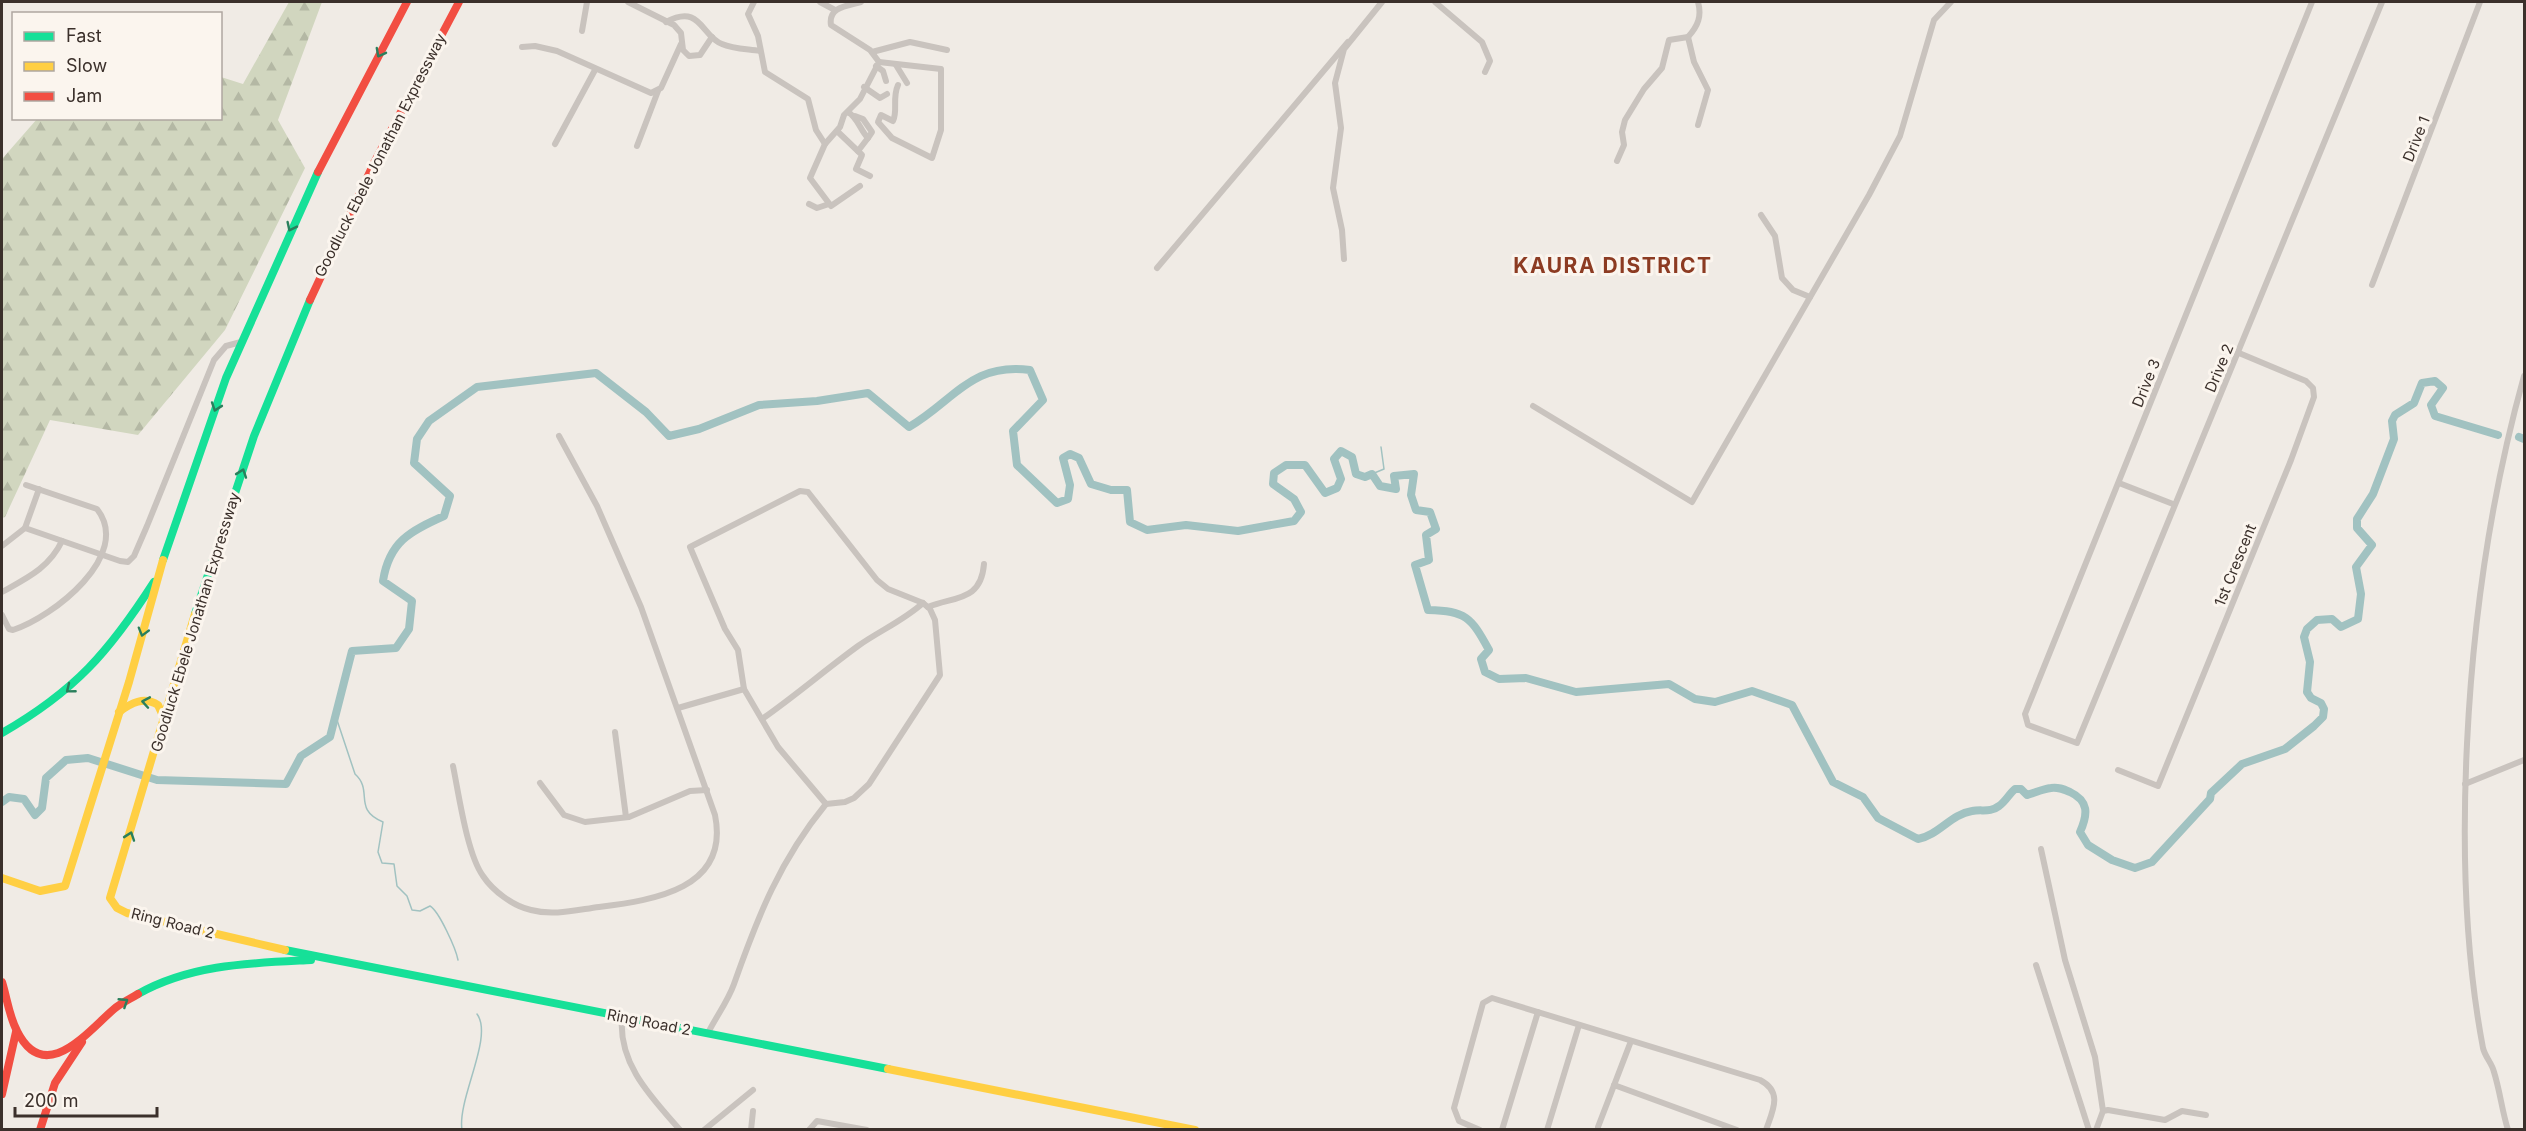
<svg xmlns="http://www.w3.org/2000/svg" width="2526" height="1131" font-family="Inter,sans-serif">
<defs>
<pattern id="forest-firs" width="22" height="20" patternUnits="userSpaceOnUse" patternTransform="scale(1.5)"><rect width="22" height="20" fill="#d1d6bf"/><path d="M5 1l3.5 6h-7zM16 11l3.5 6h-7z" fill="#b4b8a4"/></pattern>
</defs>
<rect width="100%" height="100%" fill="#f0ebe5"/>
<path fill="url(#forest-firs)" d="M289 2H322L278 120 305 168 225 330 138 435 50 420 5 517 2 518V159L37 119 220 118 221 77 243 84Z"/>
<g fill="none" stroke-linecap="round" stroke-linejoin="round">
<g stroke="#a1c2c1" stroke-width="1.5">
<path d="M1372 474 1384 469 1381 447"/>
<path d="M336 717 355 774C374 791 352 809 383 822L378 852 382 863 394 864 397 886 407 896 412 910 420 911 430 906C439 911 456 949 458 960"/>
<path d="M462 1130C457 1099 494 1037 477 1014"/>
</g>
<g stroke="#a1c2c1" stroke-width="8">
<path d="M2519 437 2524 439"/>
<path d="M2 802 9 797 24 799 35 815 42 808 46 778 66 760 88 758 157 780 286 784 301 756 330 737 352 651 396 648 409 629 412 601 383 581C389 542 410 531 444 516L450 496 414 463 417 439 429 421 477 387 596 373 646 412 669 436 699 429 759 405 817 401 868 393 909 427C954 401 971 362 1030 370L1043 400 1013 431 1017 465 1057 503 1068 499 1070 485 1063 458 1070 454 1079 458 1091 484 1111 490H1127L1130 522 1147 530 1186 525 1238 531 1294 521 1301 512 1294 499 1273 484 1274 473 1286 465H1305L1325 493 1337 488 1341 479 1334 459 1341 451 1352 457 1356 474 1365 477 1372 474 1380 486 1396 489 1394 476 1414 474 1411 495 1416 510 1430 512 1436 529 1426 535 1429 560 1415 565 1428 610C1466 611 1471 617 1489 650L1481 659 1485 672 1499 679 1526 678 1576 692 1669 684 1695 699 1715 702 1752 691 1792 705 1833 782 1863 797 1878 818 1918 839C1939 835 1951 814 1972 811 1982 809 1990 813 1999 806 2006 801 2009 794 2015 789H2021L2027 795C2035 793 2042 789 2051 788 2058 787 2063 789 2070 792 2089 801 2088 814 2080 832L2088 845 2112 860 2135 868 2152 862 2210 799 2211 793 2242 764 2285 749 2314 726 2323 717 2324 709 2321 703 2311 698 2307 692 2310 662 2304 637 2307 629 2317 620 2332 619 2341 627 2358 619 2361 594 2356 567 2372 545 2357 528V519L2373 494 2394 439 2392 421 2395 415 2414 403 2422 383 2435 381 2443 388 2431 405 2435 416 2498 435"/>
</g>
<g stroke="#c9c3be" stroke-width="6">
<path d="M628 2 674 25 681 33 683 50 689 56 700 55 712 37"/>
<path d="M754 2 748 14 758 36 765 72 808 99 816 130 825 144"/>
<path d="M820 2 835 10"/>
<path d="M1435 2 1482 42 1490 61 1485 72"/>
<path d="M2312 2 2025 714 2028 725 2077 743 2382 2"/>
<path d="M666 22C701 3 701 36 722 44 733 49 748 49 760 51"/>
<path d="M582 31 587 2"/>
<path d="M1688 37 1694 62 1708 90 1698 125"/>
<path d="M522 47 535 46 557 51 651 93 661 88 681 44"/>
<path d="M872 52 910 42 947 50"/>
<path d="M879 62 941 69V130L932 158 892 138 878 122 881 115 893 121C898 111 892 98 898 85"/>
<path d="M896 65 907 83"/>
<path d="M876 66 883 71 886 81"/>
<path d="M864 87 880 98 887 94"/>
<path d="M848 112C858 118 860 130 868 138L858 151"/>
<path d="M855 116 863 119 872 132 868 138"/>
<path d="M837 131 862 155 856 169 870 176"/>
<path d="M555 144 595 70"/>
<path d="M637 146 658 91"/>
<path d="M1617 161 1624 145 1622 132 1625 120 1644 89 1662 68 1669 40 1688 37C1698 26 1702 16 1698 2"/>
<path d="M860 186 831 206 810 178 825 144 840 127 844 115 860 99 879 62 870 50 831 25C828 7 847 6 861 2"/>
<path d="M809 204 817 208 829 204"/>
<path d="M1761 215 1775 236 1782 278 1793 290 1810 297"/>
<path d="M1344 259 1342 230 1333 188 1341 128 1335 83 1344 49 1382 2"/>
<path d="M1157 268 1348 42"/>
<path d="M2372 285 2480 2"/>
<path d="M1533 406 1692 502 1869 195 1900 136 1934 20 1951 2"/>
<path d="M2119 483 2173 504"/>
<path d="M800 491 808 492 877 580 888 589 923 603 930 609 935 620 940 675 869 784 854 798 845 802 826 804 778 747 744 689 738 650 725 629 690 547Z"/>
<path d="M25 528 120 561 128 562 134 556 147 526 214 360 226 346 241 342"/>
<path d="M2 546 25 528 39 489"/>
<path d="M2 592C27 578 49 568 62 541"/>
<path d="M928 607C954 596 981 602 984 564"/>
<path d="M2 615 9 629 13 630C53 617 133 555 97 509L26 485"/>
<path d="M678 708 744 689"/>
<path d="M762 719C795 696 825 670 858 646 879 631 903 621 923 603"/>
<path d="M615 732 626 817"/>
<path d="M453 766C459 795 467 854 483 876 493 891 513 906 531 910 553 916 576 910 599 907 654 900 730 889 715 815L641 607 597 506 559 436"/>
<path d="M2118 770 2158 786 2291 460 2314 397 2313 388 2306 381 2239 353"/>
<path d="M540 783 564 815 585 822 629 817 690 791 707 790"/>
<path d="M2465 784 2524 760"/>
<path d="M2041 849 2065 960 2095 1057 2103 1111"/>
<path d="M2036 965 2089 1130"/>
<path d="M622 1017C618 1064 651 1097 680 1130"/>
<path d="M708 1033C716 1017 728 1001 734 984 758 916 780 860 826 804"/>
<path d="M1614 1085 1737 1130"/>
<path d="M1598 1127 1631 1041"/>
<path d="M704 1130 753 1090"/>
<path d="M751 1130 753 1111"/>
<path d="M809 1130 817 1121 867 1130"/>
<path d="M1480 1130 1459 1121 1454 1108 1483 1003 1492 998 1760 1080C1783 1092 1773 1110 1766 1130"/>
<path d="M1502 1130 1538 1012"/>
<path d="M1547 1130 1579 1025"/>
<path d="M2096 1130 2103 1111 2108 1110 2165 1120 2182 1111 2206 1115"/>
<path d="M2508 1130C2502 1111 2500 1091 2494 1072 2492 1063 2485 1057 2483 1048 2464 948 2462 845 2467 744 2473 618 2490 498 2524 376"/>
</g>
<g stroke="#16e098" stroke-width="8">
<path d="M163 560 226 378 318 172"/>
<path d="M195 614 254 436 310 300"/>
<path d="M2 733C75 691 109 652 154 582"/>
<path d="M285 950 888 1069"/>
<path d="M138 994C191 964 251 963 311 960"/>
</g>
<g stroke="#ffcf43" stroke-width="8">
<path d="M195 614 110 898 117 908 127 913 285 950"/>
<path d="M119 712C131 703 144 696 158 705L165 720"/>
<path d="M2 878 40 891 65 886 129 682 163 560"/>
<path d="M888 1069 1195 1130"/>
</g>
<g stroke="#f24e42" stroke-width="8">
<path d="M318 172 407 2"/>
<path d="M310 300 375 161 459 2"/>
<path d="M2 982C7 998 9 1016 17 1031 45 1087 88 1031 114 1009 121 1003 130 999 138 994"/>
<path d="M2 1094 16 1032"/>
<path d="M40 1130 55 1083 82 1042"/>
</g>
</g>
<defs><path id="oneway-chevron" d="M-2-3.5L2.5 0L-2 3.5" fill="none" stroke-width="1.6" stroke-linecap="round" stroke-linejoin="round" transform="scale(1.5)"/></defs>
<g stroke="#2a7f5c">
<use href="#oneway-chevron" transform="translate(380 53) rotate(118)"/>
<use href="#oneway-chevron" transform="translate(291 227) rotate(116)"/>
<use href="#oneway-chevron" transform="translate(216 407) rotate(109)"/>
<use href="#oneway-chevron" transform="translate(242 473) rotate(-71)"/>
<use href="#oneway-chevron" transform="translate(143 632) rotate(106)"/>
<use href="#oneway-chevron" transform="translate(70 689) rotate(141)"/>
<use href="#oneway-chevron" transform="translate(146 702) rotate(-170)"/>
<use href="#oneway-chevron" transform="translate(130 836) rotate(-71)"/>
<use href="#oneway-chevron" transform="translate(124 1002) rotate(-33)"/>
</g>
<g text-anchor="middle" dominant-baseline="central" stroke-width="6" stroke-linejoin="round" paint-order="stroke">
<g font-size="15" fill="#3b302b" stroke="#fbf5ee">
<text transform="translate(2416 139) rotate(-68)">Drive 1</text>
<text transform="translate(380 155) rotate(-63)">Goodluck Ebele Jonathan Expressway</text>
<text transform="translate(2219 368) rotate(-67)">Drive 2</text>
<text transform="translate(2146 383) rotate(-68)">Drive 3</text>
<text transform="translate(2235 565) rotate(-68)">1st Crescent</text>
<text transform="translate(195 622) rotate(-73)">Goodluck Ebele Jonathan Expressway</text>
<text transform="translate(173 923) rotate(14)">Ring Road 2</text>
<text transform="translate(649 1022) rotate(11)">Ring Road 2</text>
</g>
<g font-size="21" font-weight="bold" letter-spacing="1.5" fill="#8c3b22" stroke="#fbf5ee">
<text x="1613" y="265">KAURA DISTRICT</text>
</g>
</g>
<rect width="2526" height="1131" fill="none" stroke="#3b302b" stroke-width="6"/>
<rect x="12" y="12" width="210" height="108" fill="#fbf5ee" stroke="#aea6a0" stroke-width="1.5"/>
<rect x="24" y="32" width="30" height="9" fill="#16e098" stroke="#aea6a0" stroke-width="1.5"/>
<text x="66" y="42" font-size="18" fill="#3b302b">Fast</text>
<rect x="24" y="62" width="30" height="9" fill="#ffcf43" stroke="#aea6a0" stroke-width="1.5"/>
<text x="66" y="72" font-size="18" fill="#3b302b">Slow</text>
<rect x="24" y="92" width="30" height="9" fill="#f24e42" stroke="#aea6a0" stroke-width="1.5"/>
<text x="66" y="102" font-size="18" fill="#3b302b">Jam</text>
<path d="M15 1107v9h142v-9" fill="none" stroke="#3b302b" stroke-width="3"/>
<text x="24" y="1107" font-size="18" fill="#3b302b" stroke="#fbf5ee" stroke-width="4.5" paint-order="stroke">200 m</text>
</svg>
